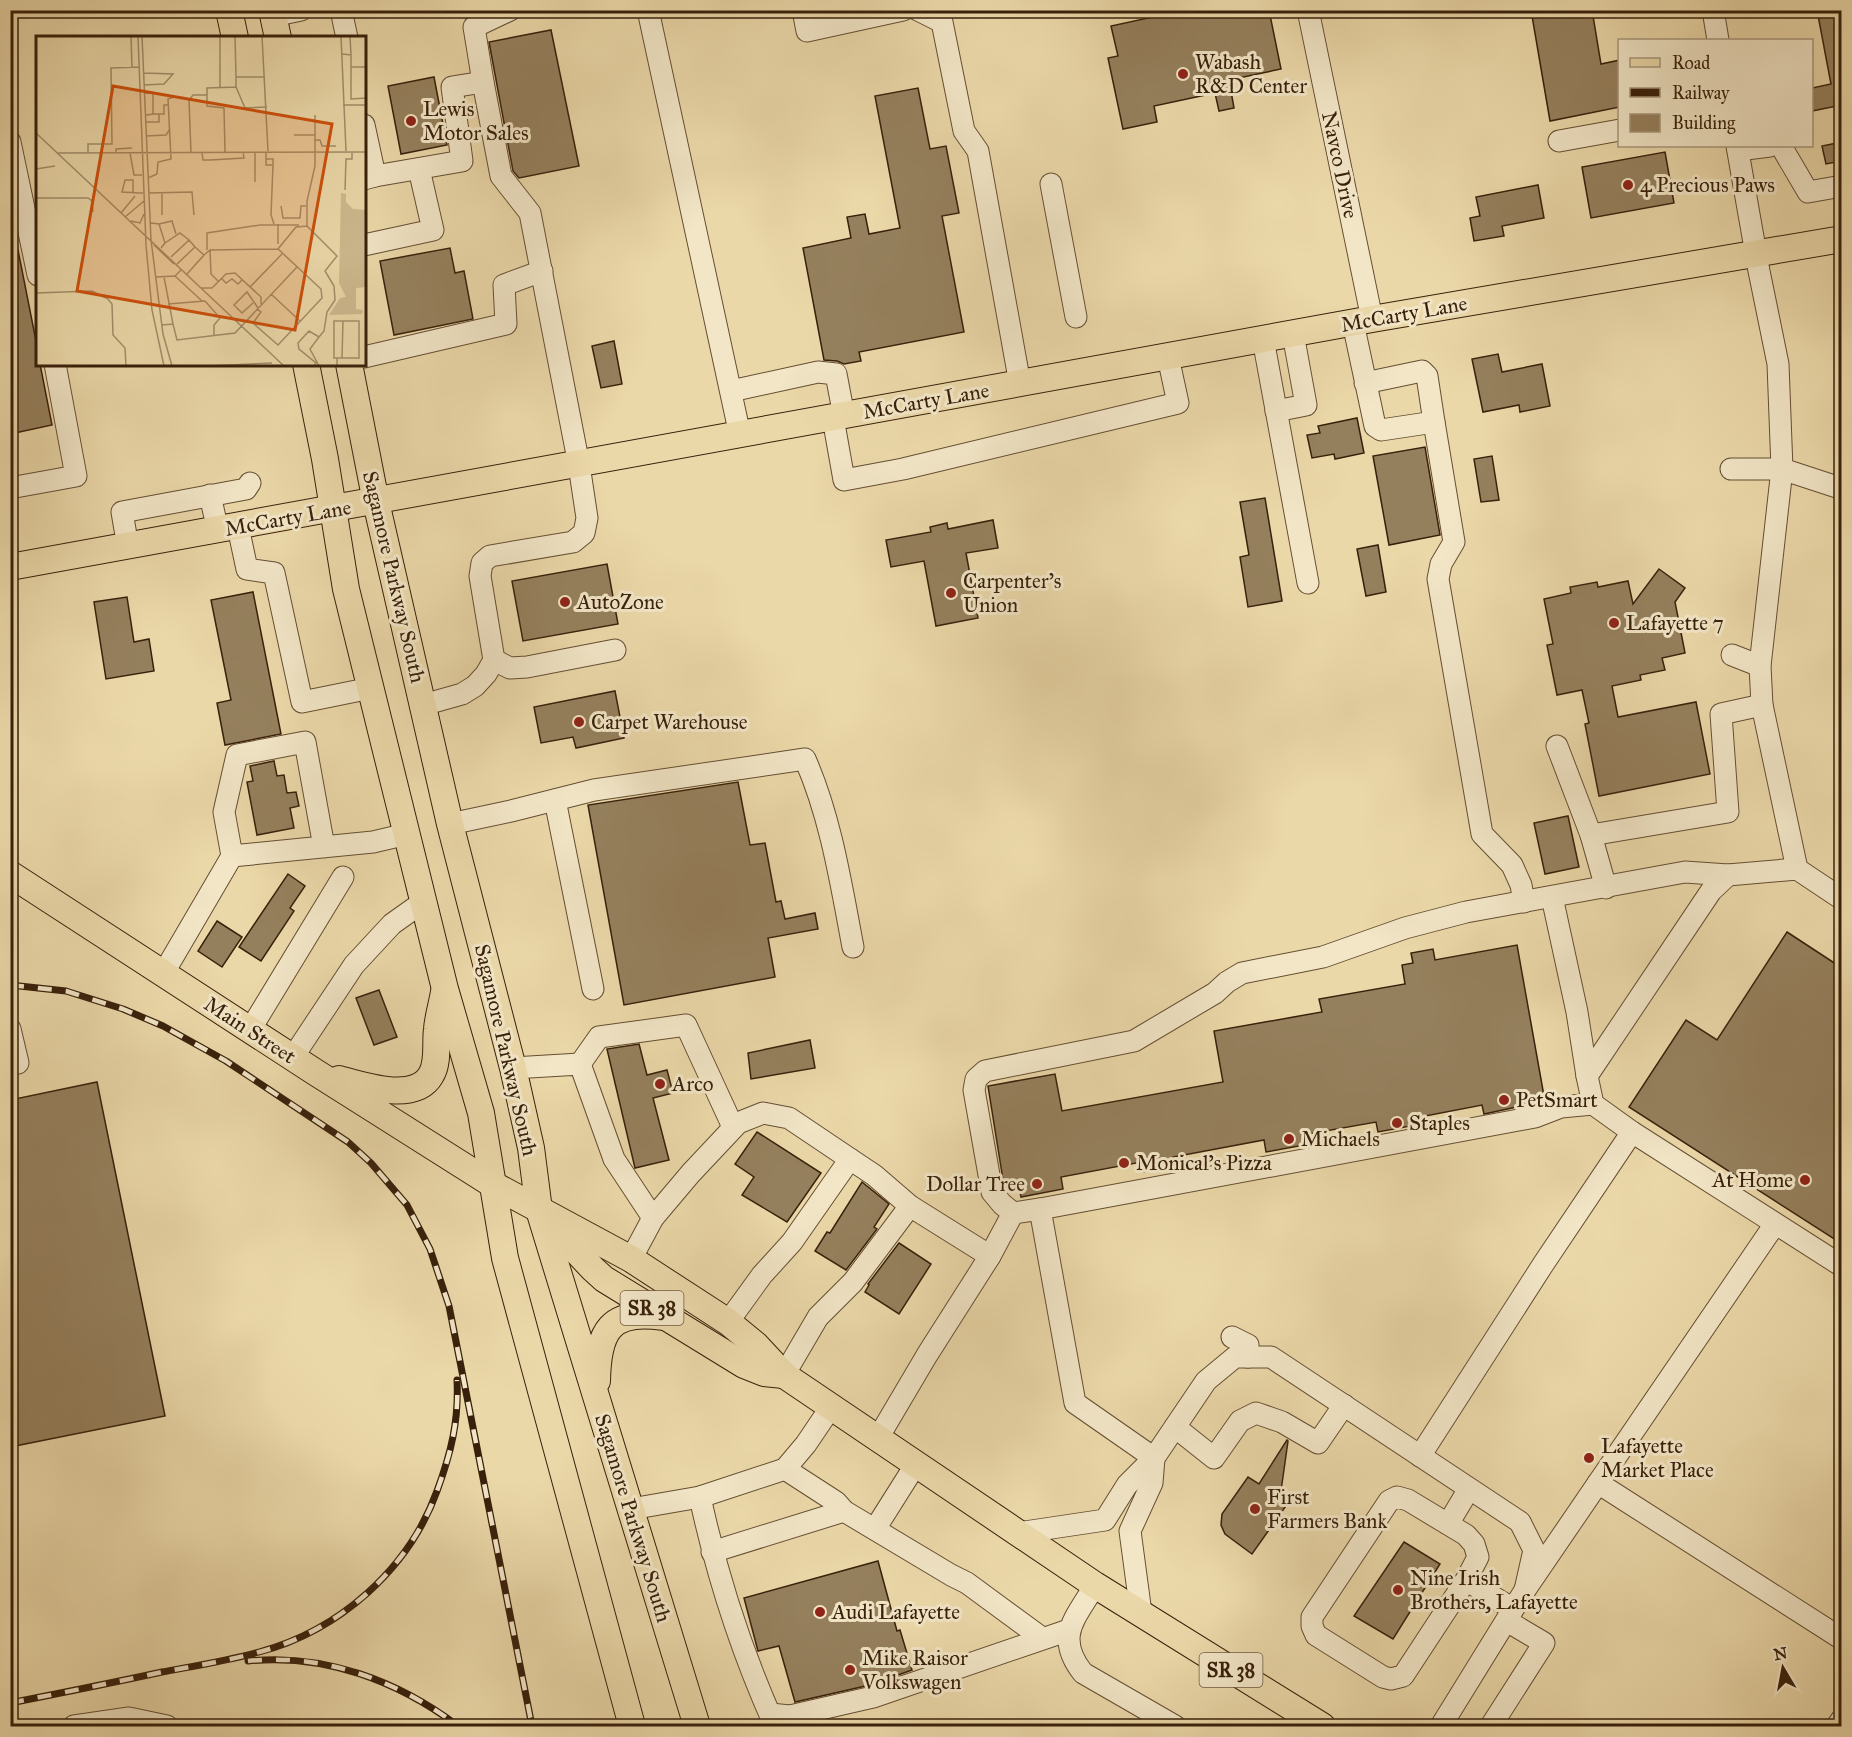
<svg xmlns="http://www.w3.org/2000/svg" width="1852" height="1737" font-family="'IM FELL Great Primer',serif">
<rect width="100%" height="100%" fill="#ebd8a9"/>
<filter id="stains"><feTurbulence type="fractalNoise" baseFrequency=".00333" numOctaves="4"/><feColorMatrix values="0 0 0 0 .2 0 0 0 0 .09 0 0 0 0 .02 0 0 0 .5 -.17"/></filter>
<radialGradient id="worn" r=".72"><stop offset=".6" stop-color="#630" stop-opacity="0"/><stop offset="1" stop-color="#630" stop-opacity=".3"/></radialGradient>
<g fill="#95805d" stroke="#38200b" stroke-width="1.5">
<path d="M1185 10H1269L1281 69 1229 80 1234 108 1219 111 1215 93 1154 106 1157 122 1123 129 1108 58 1118 56 1111 26Z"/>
<path d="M1531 10H1592L1601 64 1620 60V107L1550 121Z"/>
<path d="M1817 10H1842V105L1812 111V88L1831 84Z"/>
<path d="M551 30 579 166 519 178 513 171 489 42Z"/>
<path d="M434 77 447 145 401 154 388 86Z"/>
<path d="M918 88 930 149 946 146 959 213 942 216 964 332 859 352 861 361 844 364 837 361 824 360 803 248 851 238 847 217 865 214 869 234 900 228 875 96Z"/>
<path d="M1842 142V161L1826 164 1822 146Z"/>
<path d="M1665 152 1674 203 1591 218 1582 167Z"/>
<path d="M1538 185 1544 218 1502 226 1504 236 1474 241 1470 218 1480 216 1476 197Z"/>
<path d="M450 248 455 273 464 271 473 319 394 335 380 261Z"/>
<path d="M18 250 38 351V364H40L52 425 10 434V251Z"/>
<path d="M614 341 622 384 601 388 592 346Z"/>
<path d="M1498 354 1502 372 1542 364 1550 406 1520 412 1519 405 1483 412 1472 359Z"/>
<path d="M1357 418 1364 453 1335 459 1334 454 1312 458 1307 435 1320 433 1318 426Z"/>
<path d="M1425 447 1440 535 1389 545 1373 456Z"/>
<path d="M1492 456 1499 500 1481 502 1474 459Z"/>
<path d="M1265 498 1282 601 1248 607 1240 557 1249 555 1240 502Z"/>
<path d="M993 520 998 548 966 553 978 618 936 626 924 561 891 567 886 540 931 532 930 527 947 523 948 529Z"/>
<path d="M1378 545 1386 592 1366 596 1357 549Z"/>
<path d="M607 564 618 624 523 641 512 581Z"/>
<path d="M1659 569 1685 588 1675 602 1685 653 1662 658 1665 670 1640 675 1641 680 1612 686 1618 717 1696 702 1710 774 1599 796 1585 724 1589 723 1582 690 1557 695 1547 645 1553 644 1544 599 1571 593 1570 587 1597 582 1598 587 1628 581 1633 604Z"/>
<path d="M253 592 281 734 225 745 217 703 231 700 211 600Z"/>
<path d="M127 597 134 642 149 639 154 671 106 679 94 602Z"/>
<path d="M615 691 624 738 576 748 573 737 541 743 534 707Z"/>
<path d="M274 761 277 776 284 775 287 793 296 792 299 806 290 808 294 828 257 835 247 782 253 781 250 766Z"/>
<path d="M738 782 750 845 765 843 776 902 781 901 785 919 815 913 818 929 768 938 775 977 624 1005 588 805Z"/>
<path d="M1568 816 1579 867 1545 874 1534 823Z"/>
<path d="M288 874 305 886 290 908 294 911 261 961 239 947Z"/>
<path d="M217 921 242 937 222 967 198 951Z"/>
<path d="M1787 932 1842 968V1244L1629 1107 1686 1020 1717 1040Z"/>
<path d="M1517 945 1544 1096 1534 1098 1535 1103 1484 1114 1482 1105 1425 1116 1427 1123 1378 1132 1376 1122 1308 1134 1310 1144 1266 1152 1264 1140 1173 1157 1175 1166 1143 1172 1141 1162 1061 1177 1063 1189 1021 1197 1019 1187 1007 1190 1004 1186 988 1086 1055 1074 1062 1111 1223 1082 1214 1031 1322 1012 1319 999 1405 984 1402 965 1413 963 1411 953 1433 949 1435 960Z"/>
<path d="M379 990 397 1037 374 1045 356 998Z"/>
<path d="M810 1040 815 1068 751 1079 748 1053Z"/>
<path d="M639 1044 647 1075 667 1070 673 1093 653 1098 669 1160 635 1168 607 1049Z"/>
<path d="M97 1082 165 1416 10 1447V1100Z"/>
<path d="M757 1132 821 1173 787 1222 742 1195 754 1177 735 1164Z"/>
<path d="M862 1182 889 1204 874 1227 877 1229 846 1270 815 1251 827 1232 830 1233Z"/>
<path d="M899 1243 931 1264 899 1314 865 1292 869 1285 868 1284Z"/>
<path d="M1287 1440 1288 1441 1280 1498 1288 1503 1252 1554 1225 1534 1221 1525 1222 1514 1248 1477 1259 1484Z"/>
<path d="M1404 1542 1440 1564 1393 1639 1354 1616Z"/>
<path d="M878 1561 897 1631 900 1630 912 1670 870 1685 795 1702 779 1646 758 1651 744 1598Z"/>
</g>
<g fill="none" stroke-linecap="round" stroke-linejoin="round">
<g stroke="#654e32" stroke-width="23">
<g id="minor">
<path d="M341 10 347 38"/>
<path d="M648 10 740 435"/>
<path d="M803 10 807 31 903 10"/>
<path d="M918 10 942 22 964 131 978 151 1020 384"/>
<path d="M1308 10 1372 319"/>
<path d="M1713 10 1718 40"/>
<path d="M273 16 301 10"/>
<path d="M364 125 375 176 364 179"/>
<path d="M1559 141 1620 130"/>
<path d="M10 142 38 275"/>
<path d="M1737 146 1759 271 1778 364 1782 469 1760 666 1762 705 1797 869"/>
<path d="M1781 146 1808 192 1842 186"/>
<path d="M1738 150 1770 146"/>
<path d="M375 176 462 161 452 87 483 82"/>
<path d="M1051 184 1076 317"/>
<path d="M364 245 433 230 419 169"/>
<path d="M1353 323 1375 426 1381 430 1434 422 1427 376 1422 371 1365 383"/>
<path d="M1263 339 1308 583"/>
<path d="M364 357 506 324 504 285 542 271"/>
<path d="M731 391 818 372 836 374 844 416"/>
<path d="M1276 411 1306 405 1293 334"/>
<path d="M833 418 844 480 903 469 1178 403 1168 357"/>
<path d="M1434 422 1454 542 1441 564 1438 579 1482 834 1512 865 1521 885 1524 902"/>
<path d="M1731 469H1782L1840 488"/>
<path d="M10 488 76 476 55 364"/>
<path d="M210 495 218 531"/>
<path d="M238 527 247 569 274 573 302 702 371 688"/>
<path d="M128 547 122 512 246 489 250 483"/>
<path d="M1732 655 1760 666"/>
<path d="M494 660 510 668 527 667 615 650"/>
<path d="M423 705 462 694 475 686 486 674 494 660 480 576 482 563 490 556 573 542 584 533 587 518 579 465 530 213 501 176 483 82 474 27 510 10"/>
<path d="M1557 746 1591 835 1728 812 1721 714 1762 705"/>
<path d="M555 800 593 989"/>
<path d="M450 824 511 811 594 790 805 759C831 818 841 884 853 947"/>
<path d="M1591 835 1606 888"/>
<path d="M324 847 305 742 237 755 224 812 232 856 373 842 407 834"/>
<path d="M1552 897 1577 1012 1587 1076"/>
<path d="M1842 899 1797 869 1728 875 1711 891 1587 1076 1593 1104 1632 1132 1842 1266"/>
<path d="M163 974 232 856"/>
<path d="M10 1029 18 1063"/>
<path d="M250 1030 343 877"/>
<path d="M293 1057 354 965 392 924 423 902"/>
<path d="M580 1064 599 1037 686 1025 733 1127"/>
<path d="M513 1068 580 1064 614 1159 653 1218 631 1259"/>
<path d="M1040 1209 1535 1117 1561 1107 1593 1104"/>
<path d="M1013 1213 1002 1204 992 1192 974 1090 976 1079 985 1071 1134 1041 1215 993 1227 982 1242 973 1323 957 1405 928 1466 912 1685 872 1728 875"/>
<path d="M653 1218 691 1173 738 1123 763 1113 789 1118 850 1159 792 1242 762 1275 728 1322"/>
<path d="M990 1256 1013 1213 1040 1209 1075 1403 1154 1458"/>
<path d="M1232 1337 1248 1345V1357"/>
<path d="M784 1375 818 1317 853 1282 910 1206 874 1175 850 1159"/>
<path d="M1175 1427 1214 1458 1240 1421 1256 1413 1282 1422 1318 1443 1344 1405"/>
<path d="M878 1438 927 1355 990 1256 910 1206"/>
<path d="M1420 1456 1544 1263 1632 1132"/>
<path d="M785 1469 836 1502 844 1511 951 1575 967 1583 1042 1638"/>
<path d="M1598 1483 1842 1639"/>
<path d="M700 1497C717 1576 742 1653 775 1726"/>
<path d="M631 1509 700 1497 785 1469 806 1444 831 1407"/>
<path d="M1448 1524 1469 1489"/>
<path d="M875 1529 916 1464"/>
<path d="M1018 1533 1105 1520 1127 1485 1154 1458 1206 1381 1235 1357H1271L1520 1522 1534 1550 1525 1590"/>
<path d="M712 1552 844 1511"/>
<path d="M1466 1580 1403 1676 1391 1679 1383 1677 1316 1635 1312 1626V1617L1389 1501 1397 1497 1408 1500 1466 1535 1474 1544 1478 1557 1466 1580 1513 1609"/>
<path d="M1095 1585C1076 1618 1054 1636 1083 1673L1175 1726"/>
<path d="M1141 1613 1130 1531 1152 1483 1154 1458"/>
<path d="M770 1714 790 1716 873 1697 1069 1630"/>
<path d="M74 1726 129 1718 167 1726"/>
<path d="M1441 1726 1525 1590 1775 1224"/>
<path d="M1491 1726 1544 1643 1507 1621"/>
<path d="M1837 1726 1842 1719"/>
</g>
</g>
<g stroke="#38200b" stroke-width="28">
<g id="major">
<path d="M229 10 235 38"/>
<path d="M272 10 278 38"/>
<path d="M306 364 325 459 346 589 445 989 481 1113 505 1258 632 1726"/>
<path d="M349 364 376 502 450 824 513 1068 531 1148 539 1210 697 1726"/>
<path d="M10 567 1372 319 1842 239"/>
<path d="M10 874 315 1072 492 1184 631 1259 728 1322 756 1345 784 1375 1095 1585 1322 1726"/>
<path d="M339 1079C364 1086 415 1103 431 1075 439 1062 435 1043 437 1029 438 1017 442 1004 444 992"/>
<path d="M551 1224 593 1269 604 1279 744 1365 764 1373 784 1375"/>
<path d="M597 1381C598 1331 610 1309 663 1317"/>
</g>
</g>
<use href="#minor" stroke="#f2e6c7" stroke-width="21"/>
<use href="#major" stroke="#ebd8a9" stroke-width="26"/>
<g stroke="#38200b" stroke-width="7">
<g id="rail">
<path d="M10 985 66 991 123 1009 163 1026 226 1061 348 1142 371 1163 407 1205 430 1249 449 1306 532 1726"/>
<path d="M248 1661C325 1653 398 1681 458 1726"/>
<path d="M10 1703C61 1693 111 1683 162 1672 194 1666 227 1661 259 1652 339 1631 409 1569 437 1491 451 1453 459 1421 457 1380"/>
</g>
</g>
<use href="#rail" stroke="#f2e6c7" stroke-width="4.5" stroke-dasharray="14" stroke-linecap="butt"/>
</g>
<g fill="#8f2418" stroke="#f2e6c7" stroke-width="2">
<circle cx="1183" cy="74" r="6"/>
<circle cx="411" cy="121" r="6"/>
<circle cx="1628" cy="185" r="6"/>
<circle cx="951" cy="593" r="6"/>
<circle cx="565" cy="602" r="6"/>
<circle cx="1614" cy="623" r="6"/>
<circle cx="579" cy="722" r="6"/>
<circle cx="660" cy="1084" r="6"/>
<circle cx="1504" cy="1100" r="6"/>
<circle cx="1397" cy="1123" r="6"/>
<circle cx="1289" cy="1139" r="6"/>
<circle cx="1124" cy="1163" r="6"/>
<circle cx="1805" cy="1180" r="6"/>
<circle cx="1037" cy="1184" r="6"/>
<circle cx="1589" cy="1458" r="6"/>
<circle cx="1255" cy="1509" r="6"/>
<circle cx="1398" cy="1590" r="6"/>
<circle cx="820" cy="1612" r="6"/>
<circle cx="850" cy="1670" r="6"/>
</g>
<g text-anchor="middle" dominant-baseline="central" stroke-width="6" stroke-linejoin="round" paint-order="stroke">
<g fill="#f2e6c7" stroke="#705b43" stroke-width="1.5">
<rect x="620.5" y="1291" width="63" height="34" rx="4.5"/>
<rect x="1199.5" y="1653" width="63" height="34" rx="4.5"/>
</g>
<g font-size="20" font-weight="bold" fill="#38200b">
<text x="652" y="1308">SR 38</text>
<text x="1231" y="1670">SR 38</text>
</g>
<g font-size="21" fill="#38200b" stroke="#f2e6c7" text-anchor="start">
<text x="1195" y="62">Wabash<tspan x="1195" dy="24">R&amp;D Center</tspan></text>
<text x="423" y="109">Lewis<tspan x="423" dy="24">Motor Sales</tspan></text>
<text x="1640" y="185">4 Precious Paws</text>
<text x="963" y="581">Carpenter's<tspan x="963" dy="24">Union</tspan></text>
<text x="577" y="602">AutoZone</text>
<text x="1626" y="623">Lafayette 7</text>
<text x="591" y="722">Carpet Warehouse</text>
<text x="672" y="1084">Arco</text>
<text x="1516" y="1100">PetSmart</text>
<text x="1409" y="1123">Staples</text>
<text x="1301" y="1139">Michaels</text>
<text x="1136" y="1163">Monical's Pizza</text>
<text x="1793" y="1180" text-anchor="end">At Home</text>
<text x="1025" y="1184" text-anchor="end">Dollar Tree</text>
<text x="1601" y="1446">Lafayette<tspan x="1601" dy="24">Market Place</tspan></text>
<text x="1267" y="1497">First<tspan x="1267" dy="24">Farmers Bank</tspan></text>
<text x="1410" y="1578">Nine Irish<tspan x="1410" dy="24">Brothers, Lafayette</tspan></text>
<text x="832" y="1612">Audi Lafayette</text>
<text x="862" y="1658">Mike Raisor<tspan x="862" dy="24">Volkswagen</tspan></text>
</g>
<g font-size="21" fill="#38200b" stroke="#f2e6c7">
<text transform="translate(1340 165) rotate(78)">Navco Drive</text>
<text transform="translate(1404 314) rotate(-10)">McCarty Lane</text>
<text transform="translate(926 401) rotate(-10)">McCarty Lane</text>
<text transform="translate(288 518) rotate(-10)">McCarty Lane</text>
<text transform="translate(394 577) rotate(77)">Sagamore Parkway South</text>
<text transform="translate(250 1030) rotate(33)">Main Street</text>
<text transform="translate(506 1050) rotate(77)">Sagamore Parkway South</text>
<text transform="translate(633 1518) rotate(73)">Sagamore Parkway South</text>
</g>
</g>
<g transform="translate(36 36)">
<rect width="330" height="330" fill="#ebd8a9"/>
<path d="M305 157 310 158V166L317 173 330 174V251L320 252V273L327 274 326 278 293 279 304 262 310 261 303 247Z" fill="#cdb98e"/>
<path fill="none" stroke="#a38e6a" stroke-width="1.5" d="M95 0 96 32M102 0 110 209 116 274 128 330M106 0 115 204 127 298 136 330M184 0V51M199 0 200 41M226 0 232 115M305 0 310 115M306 18 315 19 314 0M315 19V31H330M315 31V63L330 62M108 37 137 38 128 48 108 49M200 51 209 72 231 71M109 57H117V78L110 79M171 59V70L188 72 189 116M307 69H330M117 78H128V69H132M110 86H123V78M0 97 248 330M258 99H279M110 100 130 99 134 93M279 104H284L286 110H300M80 116V113L96 112M219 116V146M230 116V129H237V123H230M21 117 330 116M52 117V108H76L75 32 103 31M94 117 98 139H106M155 117 153 64 157 59H171V52L200 51V41H229M166 117 167 124H174L208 122 207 116M237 129 235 179 238 188M0 133 19 130M112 142 121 138 122 126 135 123 132 63 138 61M309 154 310 123H316V116M126 156V179M97 157V144H89L86 156 103 157H107M113 157 156 156 158 179M0 162H52L56 165 57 176M245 170 247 182H264L265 170H270M85 177 99 160M89 181 108 165M95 185 104 187 108 178M115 187 123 188 129 207 125 212M123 188 136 185 140 198M242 188V208M271 190V165L279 130V79M129 207 144 197 153 204 135 221M118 209 138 228M171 214V197L224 189H263M174 214 242 213M168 219 174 214 175 238 183 246M141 228 159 211 153 204M151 238 168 219 159 211M139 240 166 265M120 241 139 240 145 234M128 241 137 288M186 243 190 247 196 243 202 248 206 244M214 251 246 218M165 252H176L190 238 199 237 225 261V268M0 257 56 255 72 263 76 268 77 299 89 312 90 330M235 258 264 285M169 265 184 282 178 289V299M217 267 206 277 198 269 211 256 222 272M132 268 169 265M221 273 225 276 217 287 242 309 286 262 285 253 242 213 260 191 271 190 301 220 289 235 298 250 299 264 291 276 288 295 283 301 273 295 262 307 263 313 280 327 278 330M126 289 137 288 141 304 199 297 261 231M283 301 274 313 283 330M301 322H323V285H298V322H301V330M306 322 307 285M144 330H166M172 330 236 327"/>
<path fill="#ce500c" fill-opacity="0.15" stroke="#ce500c" stroke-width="3" d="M77 50 296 88 259 294 41 255Z"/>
<rect width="330" height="330" fill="none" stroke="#38200b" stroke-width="3"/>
</g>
<rect width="1852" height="1737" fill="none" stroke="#ebd8a9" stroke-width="36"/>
<rect x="12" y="12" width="1828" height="1713" fill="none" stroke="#38200b" stroke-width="3"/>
<rect x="18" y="18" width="1816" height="1701" fill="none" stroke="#38200b" stroke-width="1.5"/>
<rect x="1618" y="39" width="195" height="108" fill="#f2e6c7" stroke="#a8977c" stroke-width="1.5"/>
<rect x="1630" y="58" width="30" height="9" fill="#ebd8a9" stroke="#a8977c" stroke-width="1.5"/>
<text x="1672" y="69" font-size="18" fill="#38200b">Road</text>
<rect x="1630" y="88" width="30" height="9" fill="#38200b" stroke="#a8977c" stroke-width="1.5"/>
<text x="1672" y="99" font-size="18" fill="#38200b">Railway</text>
<rect x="1630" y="114" width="30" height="18" fill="#95805d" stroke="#a8977c" stroke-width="1.5"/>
<text x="1672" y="129" font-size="18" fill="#38200b">Building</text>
<g transform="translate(1783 1668) rotate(350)" stroke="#f2e6c7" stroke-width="4.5" paint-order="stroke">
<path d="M0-4.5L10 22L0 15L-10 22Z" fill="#38200b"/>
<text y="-9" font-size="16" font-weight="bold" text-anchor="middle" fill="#38200b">N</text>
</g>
<rect width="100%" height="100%" filter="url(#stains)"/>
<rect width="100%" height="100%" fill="url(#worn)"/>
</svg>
